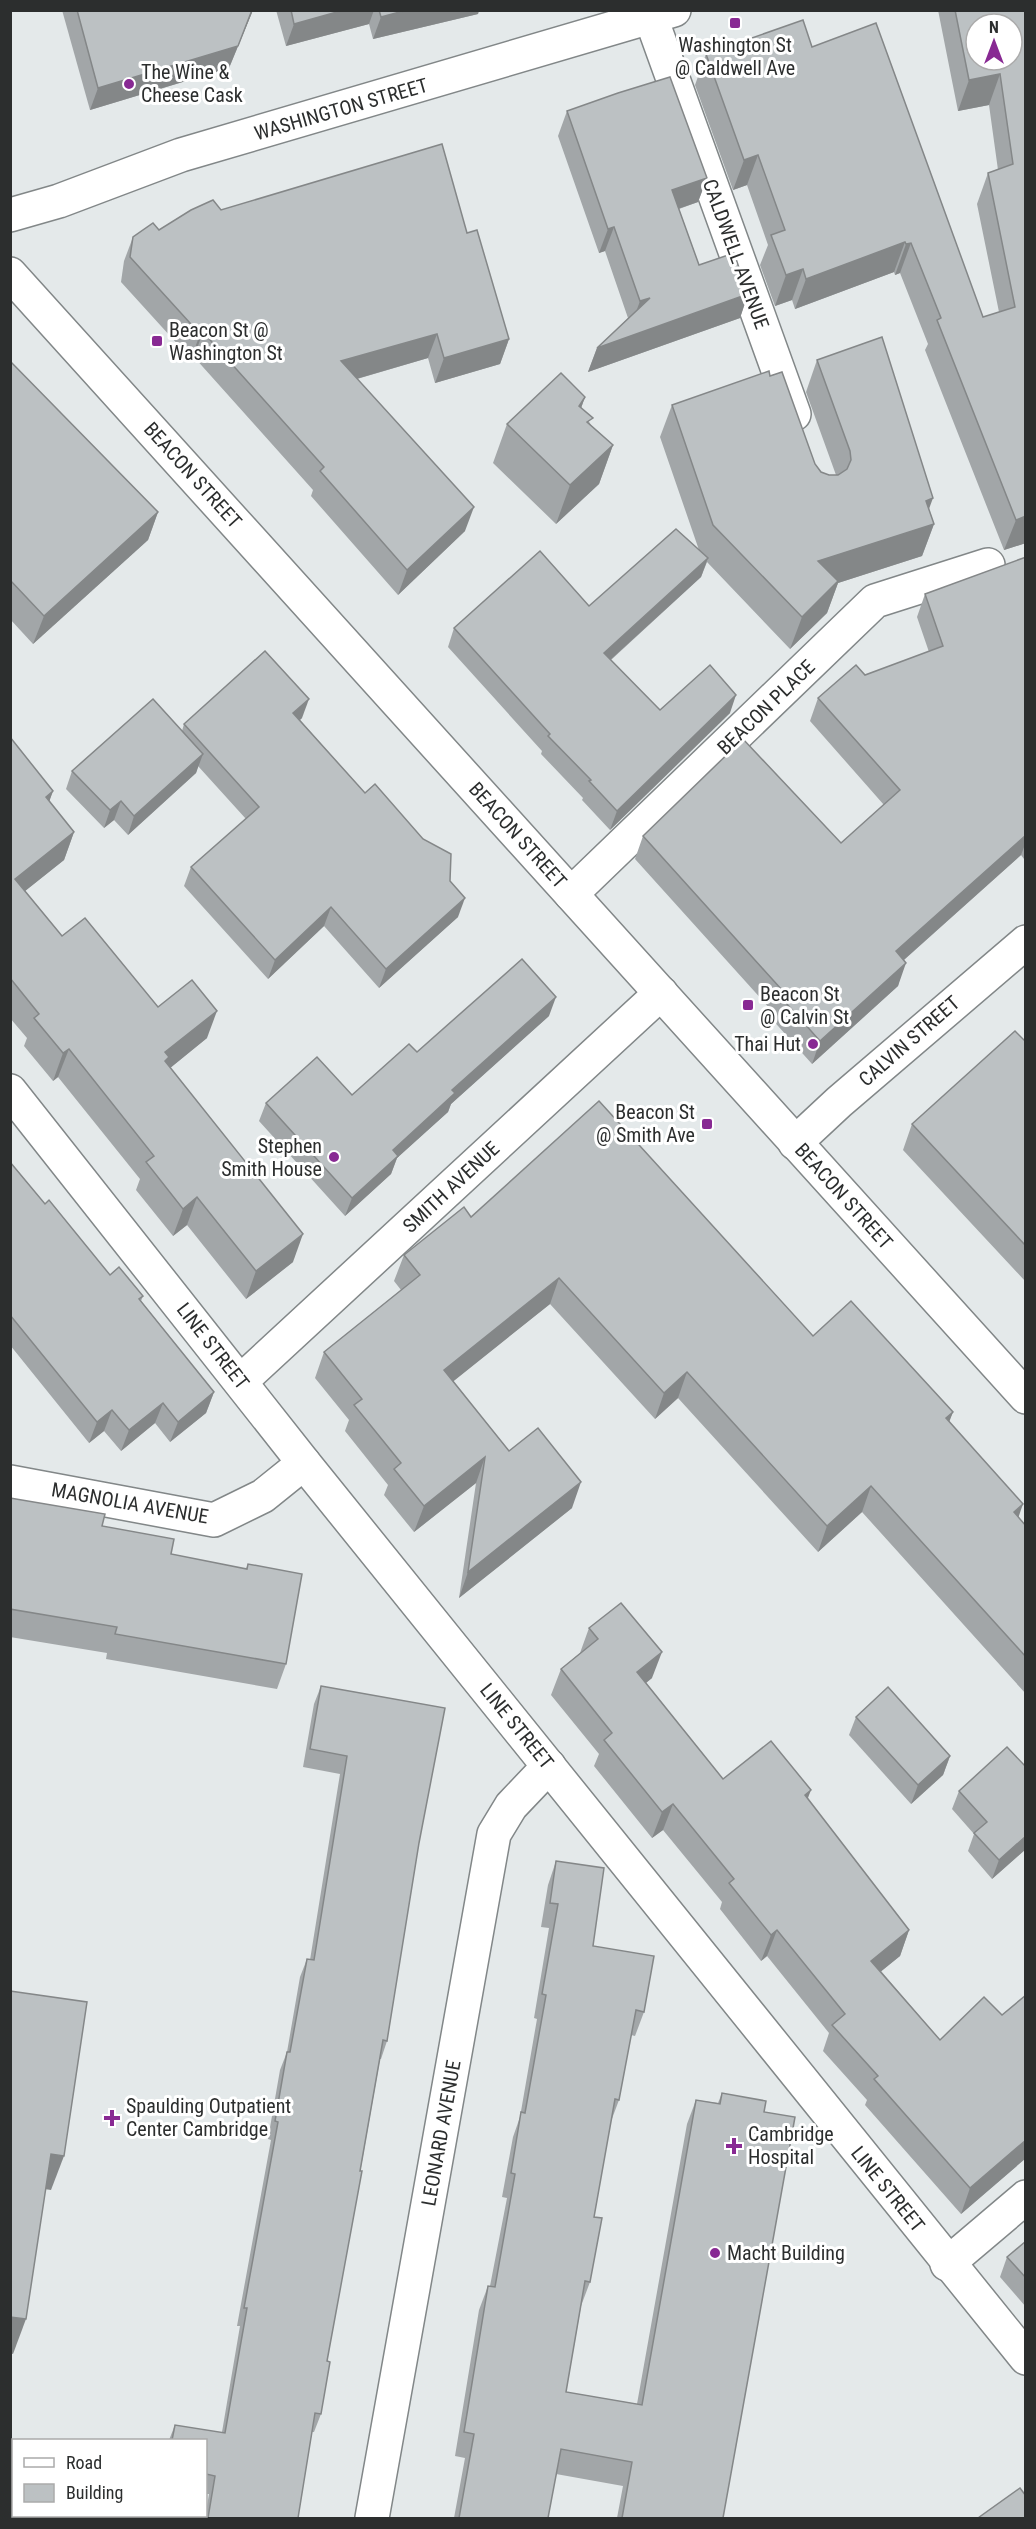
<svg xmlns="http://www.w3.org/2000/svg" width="1036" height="2529" font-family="'Roboto Condensed',sans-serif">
<rect width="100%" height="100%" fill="#e4e9ea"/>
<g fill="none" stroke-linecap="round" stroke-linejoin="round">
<g stroke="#828788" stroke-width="36">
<g id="minor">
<path d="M651 18 794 414"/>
<path d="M571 894 875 601 988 565"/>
<path d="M10 1091 304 1463 1026 2358"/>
<path d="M795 1143 839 1102 1026 942"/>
<path d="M241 1381 661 993"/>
<path d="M10 1482 214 1520 263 1496 304 1463"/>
<path d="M947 2264 1026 2197"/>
<path d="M372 2518 494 1834 511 1806 549 1766"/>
</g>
</g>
<g stroke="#828788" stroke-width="36">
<path id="secondary" d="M10 215 59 201 181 155 674 10"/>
</g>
<g stroke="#828788" stroke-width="36">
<path id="primary" d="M10 274 1026 1397"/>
</g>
<use href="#minor" stroke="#fff" stroke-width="33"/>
<use href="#secondary" stroke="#fff" stroke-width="33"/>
<use href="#primary" stroke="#fff" stroke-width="33"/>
</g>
<g fill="#a2a6a8">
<path d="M62 10H253L229 68 90 110Z"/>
<path d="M276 10H479L478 14 373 39 369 24 286 46Z"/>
<path d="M938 10H1026V543L1004 550 925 350 928 344 900 273 895 275 894 272 795 309 792 300 775 306 760 265 768 245 747 185 733 190 695 85 706 54 812 47 983 317 999 312 977 204 988 173 998 170 989 105 958 111Z"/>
<path d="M567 111 707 178 698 202 679 209 699 265 748 294 740 318 588 372 597 348 628 318 605 251 599 253 558 136Z"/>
<path d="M221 210 467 233 509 339 500 364 435 383 428 358 357 379 465 531 398 595 311 496 313 490 194 357 191 359 121 282 124 261 133 237 159 230Z"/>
<path d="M817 360 929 510 934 524 922 556 838 583 827 613 790 649 707 562 701 577 611 660 660 710 730 713 610 830 582 800 583 798 541 754 542 751 448 647 454 628 589 606 699 550 660 437 672 405 770 376 815 464 821 472 829 475H836L806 392Z"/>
<path d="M10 361 158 512 148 540 33 644 10 619Z"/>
<path d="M585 397 581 408 591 425 613 445 599 484 556 524 493 463 507 424Z"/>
<path d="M1026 557V858L1024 859 1021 855 904 960 898 986 812 1064 770 1017 772 1011 635 859 643 836 841 843 884 805 810 721 818 698 865 675 929 652 917 617 925 594Z"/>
<path d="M302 718 300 720 365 793 450 881 458 917 379 988 324 926 268 979 184 886 191 867 246 819 198 766 196 773 128 835 114 820 104 828 66 789 72 771 182 731 184 724Z"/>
<path d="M10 737 53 791 49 801 74 832 64 860 25 891 62 936 158 1007 207 1038 170 1068 293 1262 246 1299 187 1225 173 1236 136 1190 140 1179 58 1077 53 1081 24 1046 27 1038 10 1018Z"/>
<path d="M549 1016 451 1104 448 1112 397 1158 391 1174 345 1216 259 1121 266 1103 352 1095 417 1052Z"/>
<path d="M1026 1042V1287L1024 1285 1025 1281 903 1150 912 1124Z"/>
<path d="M10 1162 45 1204 110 1275 143 1296 141 1301 214 1392 206 1413 170 1442 155 1423 121 1451 104 1431 89 1443 10 1345Z"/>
<path d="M471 1217 813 1336 953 1412 949 1421 1018 1518 1026 1526V1694L862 1512 818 1552 678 1398 655 1419 550 1304 453 1381 509 1451 572 1508 459 1598 476 1483 414 1532 384 1495 388 1485 345 1431 349 1420 315 1378 324 1352 401 1290 394 1281 404 1255Z"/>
<path d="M10 1498 102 1526 171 1554 246 1569 248 1564 286 1664 277 1689 106 1659 107 1653 10 1637Z"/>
<path d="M589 1628 652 1678 646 1683 723 1779 808 1799 909 1930 900 1956 881 1971 940 2040 1002 2015 1026 1995V2158L961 2214 865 2105 867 2100 823 2051 829 2033 767 1956 761 1961 720 1909 722 1902 663 1830 652 1838 594 1766 599 1754 551 1695 561 1669 580 1653Z"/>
<path d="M321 1686 419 1843 387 2041 381 2059H380L327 2361 321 2414 314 2432H312L298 2518H205L209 2494H206V2440L222 2432 240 2326H237L271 2140 268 2139 280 2070 287 2052 300 1977 307 1959 310 1960 340 1774 303 1767 314 1704Z"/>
<path d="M856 1717 950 1756 943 1775 911 1804 849 1735Z"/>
<path d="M959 1791 1026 1849 992 1879 968 1851 974 1834 952 1809Z"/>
<path d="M556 1861 593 1946 644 2012 635 2036 631 2035 619 2100 610 2124 594 2217 590 2282 581 2306 566 2392 637 2404 687 2124 696 2100 718 2103 722 2093 764 2112 723 2518H617L623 2486 556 2474 548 2518H454L465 2458 455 2456 479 2310 488 2286H490L507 2198 502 2197 513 2137 520 2117 537 2019 534 2018 549 1928 541 1927 548 1885Z"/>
<path d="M1026 2241V2307L1000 2277 1007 2257Z"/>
<path d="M175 2425 172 2440H169Z"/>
</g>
<g fill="#848788">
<path d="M252 10H253L229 68 90 110 98 88Z"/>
<path d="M344 10H374L369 24 286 46 294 24Z"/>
<path d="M407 10H479L478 14 373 39 381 17Z"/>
<path d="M1000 74 989 105 958 111 969 80Z"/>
<path d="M758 155 747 185 733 190 744 160Z"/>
<path d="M707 178 698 202 663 214 672 190Z"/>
<path d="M614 227 605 251 599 253 608 229Z"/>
<path d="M905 242 894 272 795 309 806 279Z"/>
<path d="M911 243 900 273 895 275 906 244Z"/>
<path d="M803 269 792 300 775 306 786 275Z"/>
<path d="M748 294 740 318 588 372 597 348Z"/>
<path d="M650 298 631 326 640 301Z"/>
<path d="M203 332 194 357 191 359 200 334Z"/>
<path d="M437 334 428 358 332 386 341 361Z"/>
<path d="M509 339 500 364 435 383 444 358Z"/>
<path d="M585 397 571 436 579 406Z"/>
<path d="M613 445 599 484 556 524 570 485Z"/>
<path d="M933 498 922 528 934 524 922 556 838 583 827 613 790 649 802 617 818 561 926 501Z"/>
<path d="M474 507 465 531 398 595 407 570Z"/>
<path d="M158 512 148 540 33 644 44 616Z"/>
<path d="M1026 516V543L1004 550 1016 520Z"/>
<path d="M708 558 701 577 597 672 604 653Z"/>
<path d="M736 695 730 713 610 830 617 811Z"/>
<path d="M309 699 302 718 286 732 293 713Z"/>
<path d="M203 754 196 773 128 835 134 816Z"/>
<path d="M53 791 43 819 46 797Z"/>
<path d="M121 801 114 820 104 828 110 810Z"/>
<path d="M74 832 64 860 10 903 15 879Z"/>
<path d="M1026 835V842L1021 855 888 974 896 951Z"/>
<path d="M465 898 458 917 379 988 386 969Z"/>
<path d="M331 907 324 926 268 979 275 960Z"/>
<path d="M906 963 898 986 812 1064 820 1041Z"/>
<path d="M556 997 549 1016 451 1104 448 1112 397 1158 391 1174 345 1216 352 1198 393 1150 452 1090Z"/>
<path d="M217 1011 207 1038 164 1073 165 1052Z"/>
<path d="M69 1049 58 1077 53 1081 63 1053Z"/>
<path d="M197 1197 187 1225 173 1236 183 1209Z"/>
<path d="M303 1234 293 1262 246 1299 256 1271Z"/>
<path d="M559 1278 550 1304 435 1396 444 1370Z"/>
<path d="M687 1372 678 1398 655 1419 664 1393Z"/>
<path d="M214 1392 206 1413 170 1442 178 1422Z"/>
<path d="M163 1403 155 1423 121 1451 129 1430Z"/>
<path d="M112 1410 104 1431 89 1443 97 1422Z"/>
<path d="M953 1412 943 1438 946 1418Z"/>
<path d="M485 1457 476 1483 414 1532 424 1506Z"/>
<path d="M581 1482 572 1508 459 1598 468 1572Z"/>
<path d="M871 1486 862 1512 818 1552 827 1526Z"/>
<path d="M1023 1504 1014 1530V1512Z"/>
<path d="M662 1652 652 1678 627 1698 637 1672Z"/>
<path d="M950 1756 943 1775 911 1804 918 1785Z"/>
<path d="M811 1790 801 1816 805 1795Z"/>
<path d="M673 1804 663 1830 652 1838 662 1812Z"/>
<path d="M1026 1836V1849L992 1879 999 1860Z"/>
<path d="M777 1930 767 1956 761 1961 771 1935Z"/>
<path d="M909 1930 900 1956 862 1987 871 1961Z"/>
<path d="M1026 2140V2158L961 2214 970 2188Z"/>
<path d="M51 2154 64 2156 51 2190 38 2188Z"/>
<path d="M10 2317 26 2319 13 2354 10 2353Z"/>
</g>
<g fill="#bcc1c3" stroke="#848788" stroke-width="1.5" fill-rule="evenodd">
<path d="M77 10H252L238 46 98 88Z"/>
<path d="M291 10H344L294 24Z"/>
<path d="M379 10H407L381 17Z"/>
<path d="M955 10H1026V516L1016 520 937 320 941 318 911 243 906 244 905 242 806 279 803 269 786 275 771 235 785 230 758 155 744 160 706 54 803 20 812 47 876 23 983 317 1015 307 988 173 1013 164 1000 74 969 80ZM976 24H1012V60H976Z"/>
<path d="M670 77 707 178 672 190 699 265 734 253 748 294 597 348 650 298 640 301 614 227 608 229 567 111 618 93Z"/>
<path d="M442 144 467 233 477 230 509 339 444 358 437 334 341 361 474 507 407 570 320 471 324 467 203 332 200 334 130 257 133 237 153 223 159 230 191 210 213 200 221 210Z"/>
<path d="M882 337 933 498 926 501 934 524 818 561 838 581 802 617 713 525 672 405 769 371 770 376 782 372 815 464 821 472 829 475H838L847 469 851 460 850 451 817 360Z"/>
<path d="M10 361 158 512 44 616 10 580Z"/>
<path d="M561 373 585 397 579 406 593 418 587 422 613 445 570 485 507 424Z"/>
<path d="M676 529 708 558 604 653 660 710 710 665 736 695 617 811 589 781 591 780 548 736 550 734 454 628 540 551 589 606Z"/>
<path d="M1026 557V835L896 951 906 963 820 1041 778 994 782 990 643 836 743 739 841 843 900 790 818 698 856 665 865 675 943 646 925 594Z"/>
<path d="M265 651 309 699 293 713 365 793 375 784 423 839 451 854 450 881 465 898 386 969 331 907 275 960 191 867 259 807 184 724Z"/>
<path d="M153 699 203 754 134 816 121 801 110 810 72 771Z"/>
<path d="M10 737 53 791 46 797 74 832 15 879 62 936 85 918 158 1007 192 980 217 1011 165 1052 169 1057 165 1061 303 1234 256 1271 197 1197 183 1209 146 1162 154 1156 69 1049 63 1053 34 1018 39 1014 10 978Z"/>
<path d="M522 959 556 997 452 1090 455 1093 393 1150 398 1156 352 1198 266 1103 317 1057 352 1095 409 1044 417 1052Z"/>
<path d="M1015 1031 1026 1042V1246L912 1124Z"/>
<path d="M599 1101 813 1336 851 1301 953 1412 946 1418 1023 1504 1014 1512 1026 1526V1657L871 1486 827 1526 687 1372 664 1393 559 1278 444 1370 509 1451 538 1428 581 1482 468 1572 485 1457 424 1506 394 1469 401 1463 354 1405 362 1399 324 1352 420 1275 404 1255 464 1207 471 1217Z"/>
<path d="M10 1162 45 1204 49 1200 110 1275 119 1267 143 1296 139 1299 214 1392 178 1422 163 1403 129 1430 112 1410 97 1422 10 1315Z"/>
<path d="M10 1498 105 1514 102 1526 174 1539 171 1554 247 1569 248 1564 302 1574 286 1664 115 1634 117 1627 10 1609Z"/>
<path d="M621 1603 662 1652 637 1672 723 1779 771 1741 811 1790 805 1795 909 1930 871 1961 940 2040 984 1997 1002 2015 1026 1995V2140L970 2188 874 2079 878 2076 832 2025 845 2014 777 1930 771 1935 729 1883 734 1879 673 1804 662 1812 604 1740 612 1733 561 1669 598 1639 589 1628Z"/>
<path d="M321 1686 445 1708 419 1843 387 2041 383 2040 360 2171H362L327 2361 330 2362 321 2414 315 2413 298 2518H208L215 2476 206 2474V2440H172L175 2425 225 2433 247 2308H244L278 2122 275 2121 287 2052H290L307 1959 314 1960 347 1756 310 1749Z"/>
<path d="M888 1687 950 1756 918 1785 856 1717Z"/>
<path d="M1007 1747 1026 1767V1836L999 1860 974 1833 987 1822 959 1791Z"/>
<path d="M556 1861 604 1868 593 1946 654 1956 644 2012 636 2010 619 2100 615 2099 594 2217 602 2218 590 2282 585 2281 566 2392 642 2405 696 2100 720 2104 722 2093 766 2101 764 2112 795 2117 723 2518H622L632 2462 561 2449 548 2518H459L474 2434 464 2432 488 2286 495 2287 515 2174 511 2173 521 2112 525 2113 546 1995 542 1994 558 1904 550 1903Z"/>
<path d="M10 1991 87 2002 64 2156 51 2154 26 2319 10 2317Z"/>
<path d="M1026 2241V2278L1007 2257Z"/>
<path d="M1020 2488 1026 2496V2518H978Z"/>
</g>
<g fill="#882993" stroke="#fff" stroke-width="2">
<rect x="729" y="17" width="12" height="12" rx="3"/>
<circle cx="129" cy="84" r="6"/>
<rect x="151" y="335" width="12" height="12" rx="3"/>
<rect x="742" y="999" width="12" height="12" rx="3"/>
<circle cx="813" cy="1044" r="6"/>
<rect x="701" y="1118" width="12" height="12" rx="3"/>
<circle cx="334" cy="1157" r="6"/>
<path d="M109 2109h6v6h6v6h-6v6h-6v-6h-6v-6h6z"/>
<path d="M731 2137h6v6h6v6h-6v6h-6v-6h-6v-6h6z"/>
<circle cx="715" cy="2253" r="6"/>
</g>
<g text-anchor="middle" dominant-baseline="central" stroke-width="6" stroke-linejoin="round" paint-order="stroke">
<g font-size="20" fill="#2c2e2e" stroke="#fff" text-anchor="start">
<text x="735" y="45" text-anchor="middle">Washington St<tspan x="735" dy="23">@ Caldwell Ave</tspan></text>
<text x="141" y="72">The Wine &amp;<tspan x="141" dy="23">Cheese Cask</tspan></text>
<text x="169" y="330">Beacon St @<tspan x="169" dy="23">Washington St</tspan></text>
<text x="760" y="994">Beacon St<tspan x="760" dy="23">@ Calvin St</tspan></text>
<text x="801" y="1044" text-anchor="end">Thai Hut</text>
<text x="695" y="1112" text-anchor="end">Beacon St<tspan x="695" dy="23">@ Smith Ave</tspan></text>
<text x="322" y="1146" text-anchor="end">Stephen<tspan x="322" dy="23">Smith House</tspan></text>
<text x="126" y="2106">Spaulding Outpatient<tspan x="126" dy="23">Center Cambridge</tspan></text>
<text x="748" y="2134">Cambridge<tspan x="748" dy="23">Hospital</tspan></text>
<text x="727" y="2253">Macht Building</text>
</g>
<g font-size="20" fill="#2c2e2e" stroke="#fff">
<text transform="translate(341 109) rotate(-16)">WASHINGTON STREET</text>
<text transform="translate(736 254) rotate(70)">CALDWELL AVENUE</text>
<text transform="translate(193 475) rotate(48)">BEACON STREET</text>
<text transform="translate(766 707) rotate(-44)">BEACON PLACE</text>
<text transform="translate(518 835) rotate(48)">BEACON STREET</text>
<text transform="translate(909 1041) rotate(-41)">CALVIN STREET</text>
<text transform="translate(451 1187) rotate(-43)">SMITH AVENUE</text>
<text transform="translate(844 1196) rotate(48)">BEACON STREET</text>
<text transform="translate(213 1346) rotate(52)">LINE STREET</text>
<text transform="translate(130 1503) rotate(10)">MAGNOLIA AVENUE</text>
<text transform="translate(517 1726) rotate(51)">LINE STREET</text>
<text transform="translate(441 2133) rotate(-80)">LEONARD AVENUE</text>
<text transform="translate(888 2189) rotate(51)">LINE STREET</text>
</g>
</g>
<rect width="1036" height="2529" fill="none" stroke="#2c2e2e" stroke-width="24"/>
<rect x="12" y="2439" width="195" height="78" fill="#ffffff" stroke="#ababab" stroke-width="1.5"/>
<rect x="24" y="2458" width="30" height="9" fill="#ffffff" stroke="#ababab" stroke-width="1.5"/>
<text x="66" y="2469" font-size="18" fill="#2c2e2e">Road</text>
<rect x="24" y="2484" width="30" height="18" fill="#bcc1c3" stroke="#ababab" stroke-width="1.5"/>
<text x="66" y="2499" font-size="18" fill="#2c2e2e">Building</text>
<g transform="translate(994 42)"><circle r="28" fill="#ffffff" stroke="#ababab" stroke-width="1.5"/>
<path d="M0-4.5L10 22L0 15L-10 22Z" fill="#882993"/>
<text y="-9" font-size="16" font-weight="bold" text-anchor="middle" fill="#2c2e2e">N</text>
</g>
</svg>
